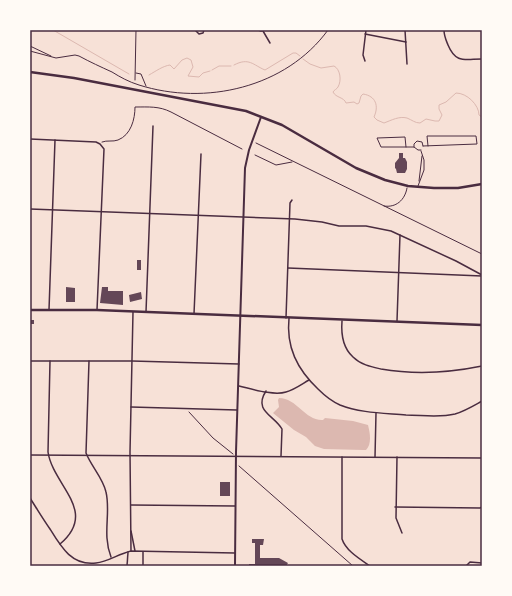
<svg xmlns="http://www.w3.org/2000/svg" width="512" height="596" font-family="Inter,sans-serif">
<rect width="100%" height="100%" fill="#f7e1d7"/>
<path fill="#dcb8b0" d="M279 398C297 398 305 421 323 420L325 418 353 421 368 425C370 433 372 444 366 450H363L324 449 315 446 306 437 294 430 273 413 279 407 278 400Z"/>
<g fill="none" stroke-linecap="round" stroke-linejoin="round">
<g stroke="#dcb8b0" stroke-width="1">
<path d="M53 30 129 74"/>
<path d="M303 59 310 64 321 68 334 66C340 69 342 80 338 87 337 89 334 90 333 92 336 98 344 97 346 103L354 102 357 104 359 103 361 96 363 94C376 96 379 106 374 117L377 120 384 123C392 120 399 116 407 118 412 120 415 123 420 123L426 119 435 121H439L442 115 439 109V105L446 102 456 93C467 93 479 105 479 115L482 117"/>
<path d="M234 65C249 57 253 65 265 70L293 53H296L300 56"/>
<path d="M212 70 219 66H231"/>
<path d="M149 75C156 71 163 66 170 65L174 69 182 60 187 58 191 60 193 67 188 76 199 77 203 73 210 71"/>
</g>
</g>
<g fill="#644757">
<path d="M399 153H403V158H405L407 162V169L405 173H397L396 169 395 168V163L399 158Z"/>
<rect x="137" y="260" width="4" height="10"/>
<path d="M66 287 75 288V302H66Z"/>
<path d="M102 287H108V291H123V305L100 303Z"/>
<path d="M141 292 142 299 130 302 129 295Z"/>
<rect x="30" y="320" width="4" height="4"/>
<rect x="220" y="482" width="10" height="14"/>
<path d="M252 539H264L263 545H260V558H279L288 563 286 566H249V564H255V543H252Z"/>
</g>
<g fill="none" stroke-linecap="round" stroke-linejoin="round">
<g stroke="#4a2c40" stroke-width="1">
<path d="M30 46 51 56"/>
<path d="M30 51 56 58 75 55 79 56C90 62 101 67 112 72 120 77 129 82 139 85 205 106 286 88 328 30"/>
<path d="M136 73 141 74 146 86"/>
<path d="M135 80 136 30"/>
<path d="M102 142C107 140 113 142 118 140 131 135 135 119 135 107 149 107 159 106 171 112L242 149"/>
<path d="M256 143 482 254"/>
<path d="M255 155 276 165 292 162"/>
<path d="M384 206C396 208 405 200 407 188"/>
<path d="M189 412 213 438 233 454"/>
<path d="M239 466 353 566"/>
</g>
<g stroke="#4a2c40" stroke-width="1">
<path d="M423 146 477 144 476 136H427L428 146"/>
<path d="M406 147 405 137 377 138 381 147H414L418 150H421"/>
<path d="M414 147V144L417 141 422 142 423 146"/>
<path d="M419 181 422 156"/>
<path d="M418 186 424 170V160L421 151"/>
</g>
<g stroke="#4a2c40" stroke-width="1.5">
<path d="M195 30 199 34 203 33 204 30"/>
<path d="M258 30 261 31 265 30"/>
<path d="M405 30 407 64"/>
<path d="M444 30C444 36 446 40 448 45 456 64 465 59 482 59"/>
<path d="M263 31 270 43"/>
<path d="M365 34 406 42"/>
<path d="M365 61 363 55 366 30"/>
<path d="M30 139 96 142 100 144 104 149 97 310"/>
<path d="M30 209 295 219 322 222 339 226H366L391 231 456 261 482 275"/>
<path d="M288 268 482 276"/>
<path d="M49 310 55 140"/>
<path d="M146 312 153 126"/>
<path d="M194 314 201 154"/>
<path d="M286 318 290 203 292 200"/>
<path d="M289 318C286 347 297 369 318 389 324 395 331 401 340 405 360 413 384 413 406 415 422 415 439 418 455 414 465 411 473 406 482 401"/>
<path d="M342 321C341 334 343 348 353 357 361 365 372 367 381 369 416 375 448 373 482 366"/>
<path d="M397 321 400 235"/>
<path d="M30 361H132L239 364"/>
<path d="M50 361 48 452C53 486 99 511 60 544"/>
<path d="M89 361 86 453C91 466 103 478 106 492 111 513 102 534 111 557"/>
<path d="M239 386C252 389 274 396 286 392 294 390 302 384 309 380"/>
<path d="M266 391C253 411 274 415 282 429L281 456"/>
<path d="M131 407 237 410"/>
<path d="M30 455 482 458"/>
<path d="M342 457V539C346 551 360 559 370 566"/>
<path d="M375 457 376 413"/>
<path d="M397 457 396 518 402 533"/>
<path d="M30 498C37 509 43 519 50 529 61 547 72 566 96 563 108 562 118 554 131 551L235 553"/>
<path d="M131 505 235 506"/>
<path d="M395 507 480 508 482 507"/>
<path d="M131 531 135 551"/>
<path d="M131 551 130 452 133 312"/>
<path d="M143 552V566"/>
<path d="M127 566 128 552"/>
<path d="M466 566 470 562 482 563"/>
</g>
<path stroke="#4a2c40" stroke-width="2" d="M235 566 236 452 245 168 249 150 261 117"/>
<g stroke="#4a2c40" stroke-width="2.5">
<path d="M30 72 74 78 246 111 282 125 356 168 385 180 408 186 434 188H458L482 184"/>
<path d="M30 310H97L482 325"/>
</g>
</g>
<rect width="512" height="596" fill="none" stroke="#fffaf5" stroke-width="62"/>
<rect x="31" y="31" width="450" height="534" fill="none" stroke="#4a2c40" stroke-width="1.5"/>
</svg>
